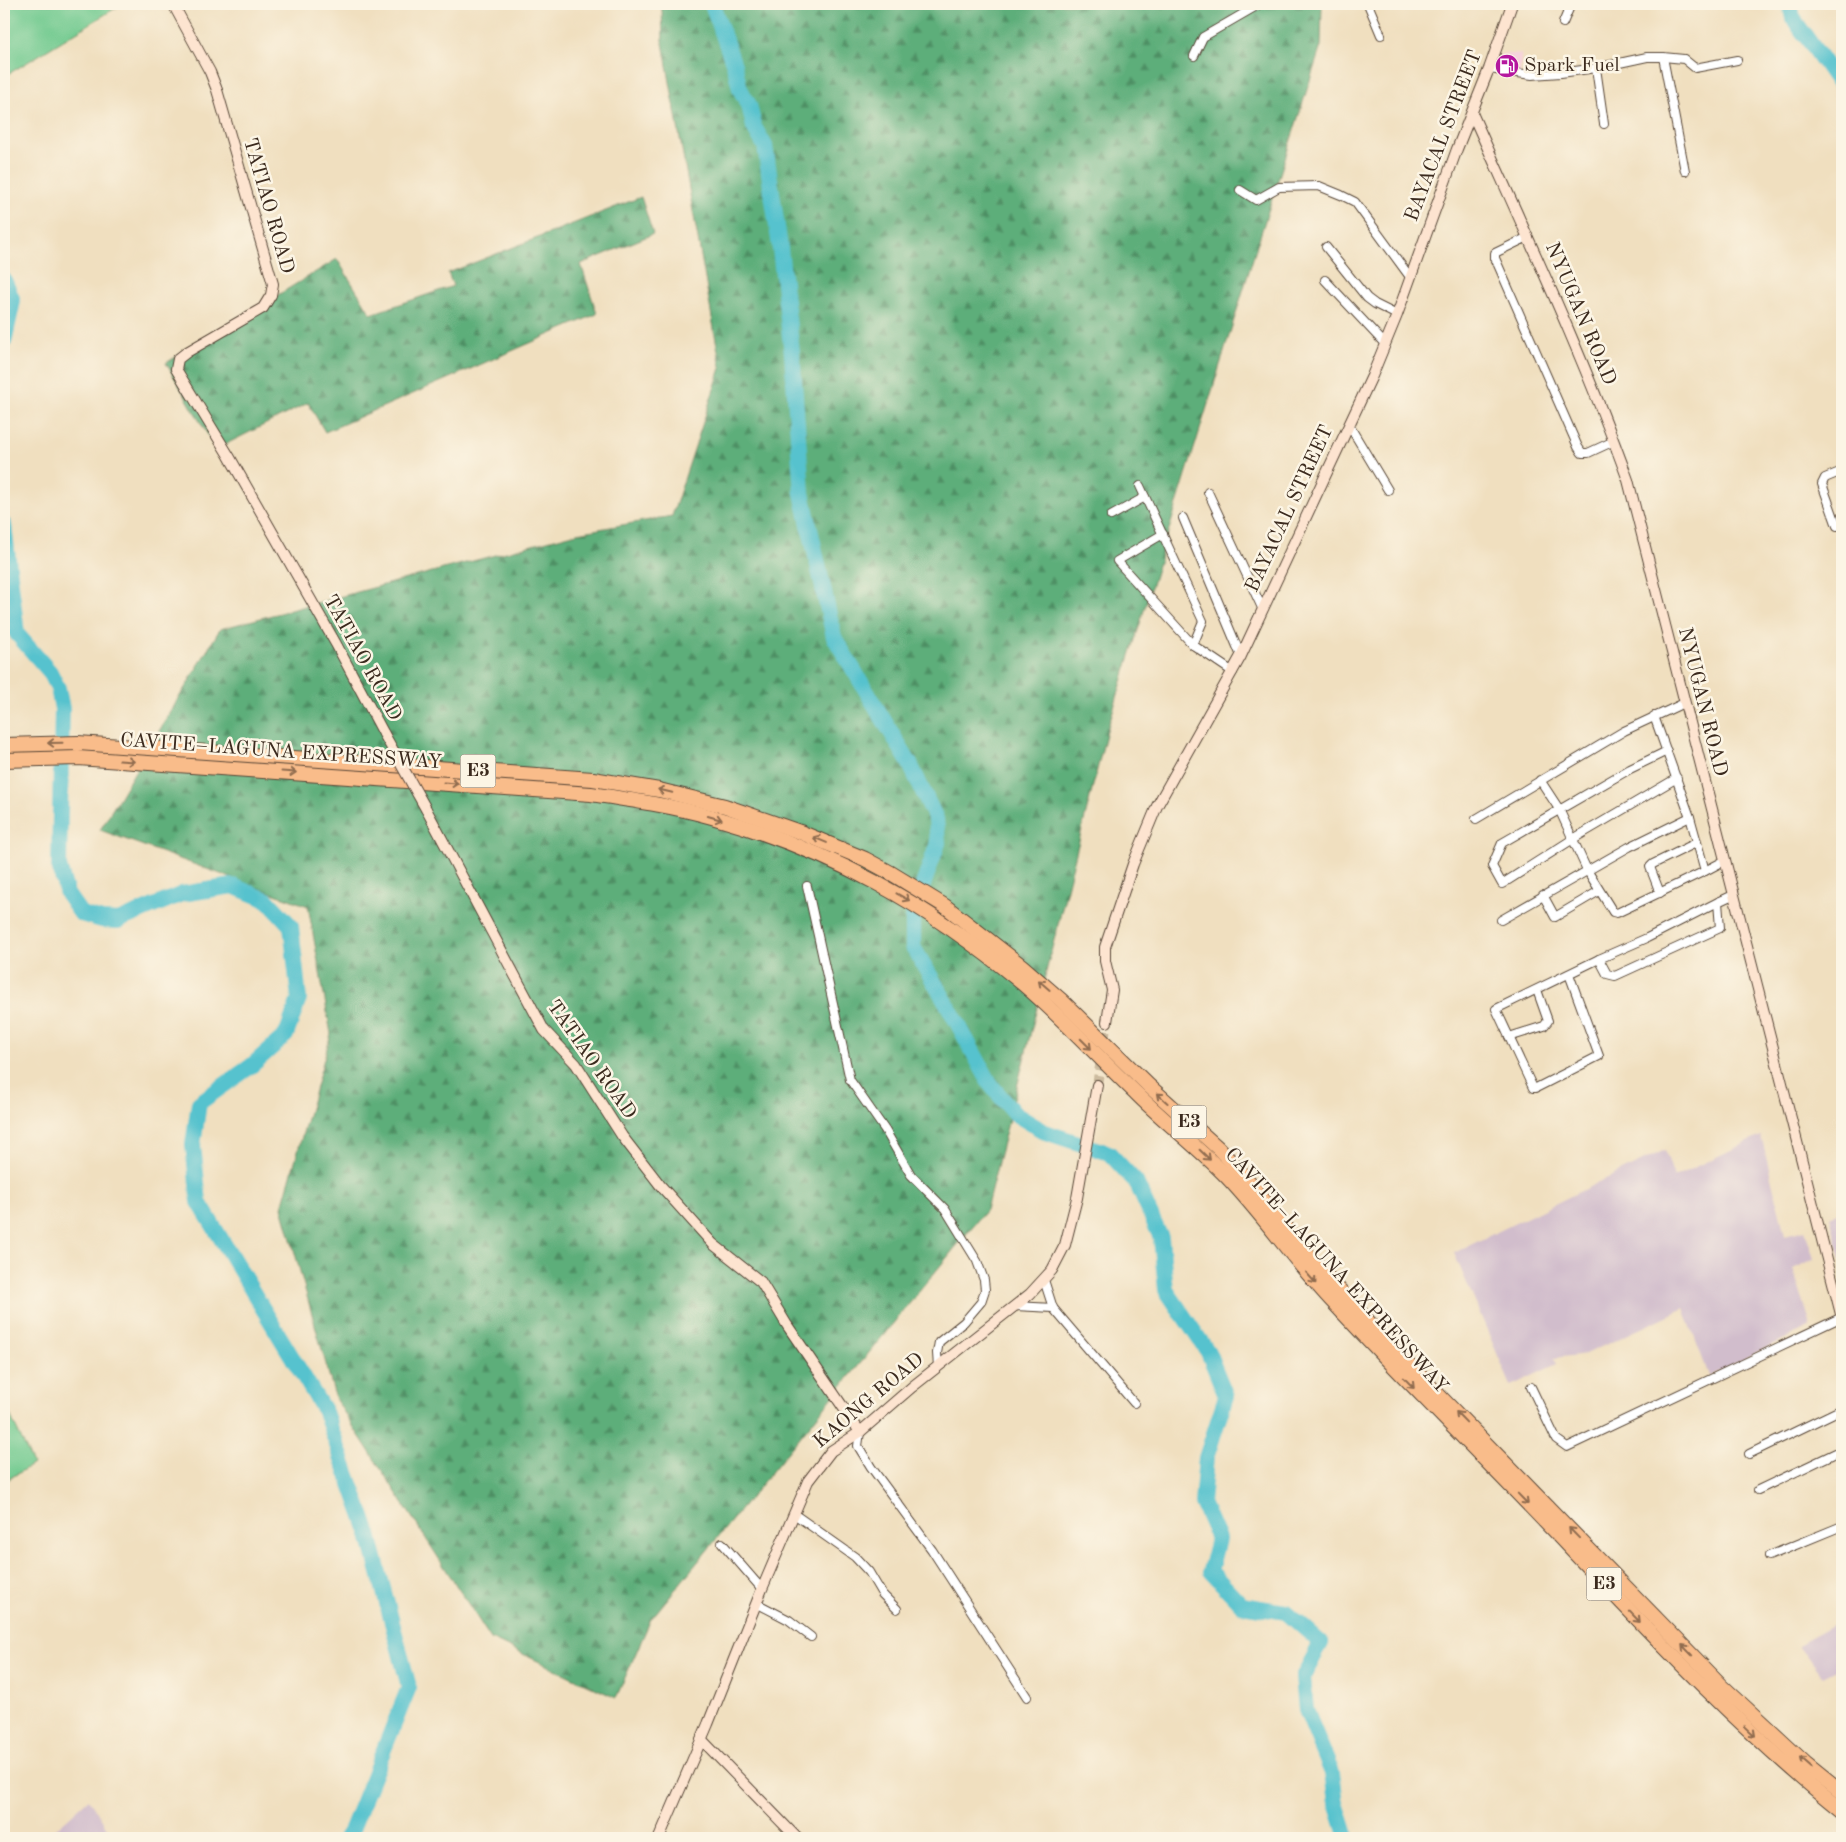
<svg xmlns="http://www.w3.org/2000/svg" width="1846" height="1842" font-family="'Old Standard TT',serif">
<defs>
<pattern id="forest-firs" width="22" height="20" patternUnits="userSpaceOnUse" patternTransform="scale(1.25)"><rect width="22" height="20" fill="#5dae7a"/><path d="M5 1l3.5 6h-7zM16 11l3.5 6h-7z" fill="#4e8e63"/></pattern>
</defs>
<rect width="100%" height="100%" fill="#fcf5e5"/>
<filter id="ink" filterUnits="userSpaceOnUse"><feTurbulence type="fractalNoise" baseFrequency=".02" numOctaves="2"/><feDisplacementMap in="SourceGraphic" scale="10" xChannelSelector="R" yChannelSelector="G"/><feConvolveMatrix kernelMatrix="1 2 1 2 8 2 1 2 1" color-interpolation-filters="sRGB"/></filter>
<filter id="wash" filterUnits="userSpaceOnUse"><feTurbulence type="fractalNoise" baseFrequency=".0096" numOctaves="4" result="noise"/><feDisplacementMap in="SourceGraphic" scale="20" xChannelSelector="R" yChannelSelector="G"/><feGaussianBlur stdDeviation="1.12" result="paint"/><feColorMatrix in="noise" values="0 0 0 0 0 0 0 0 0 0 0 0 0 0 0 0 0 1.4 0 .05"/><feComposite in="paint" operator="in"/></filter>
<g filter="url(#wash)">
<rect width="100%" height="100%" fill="#f0dfbf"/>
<path fill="#f5cfdb" d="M1502 54H1521L1520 75 1494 71Z"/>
<g fill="#d1bdcc">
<path d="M1761 1136 1785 1235 1805 1230 1814 1259 1793 1269 1811 1326 1709 1376 1684 1308 1586 1354 1554 1358 1557 1364 1511 1386 1454 1253 1665 1150 1674 1177Z"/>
<path d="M1842 1211V1262L1830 1216Z"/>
<path d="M1842 1621V1667L1823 1677 1798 1645Z"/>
<path d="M89 1799 113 1838H45L66 1820Z"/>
</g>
<g fill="#72ca90" stroke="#567a57">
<path d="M4 4H122L5 76Z"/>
<path d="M4 1402 33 1464 4 1482Z"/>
</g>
<g fill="url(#forest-firs)" stroke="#4c6c4c">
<path d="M659 4H1322L1321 46 1255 252 1107 730 986 1210 651 1619 616 1698 491 1639 336 1400 282 1207 331 1034 308 906 100 830 220 629 577 533 672 516 721 368 663 43 662 10Z"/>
<path d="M641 197 653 234 581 264 597 314 325 432 308 403 216 449 166 363 337 259 371 314 453 286 448 273Z"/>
</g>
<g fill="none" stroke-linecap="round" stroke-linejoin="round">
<g stroke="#56c2ce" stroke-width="16">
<path d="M712 4 735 68 740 89 749 105 754 127 765 146 779 240 792 353 802 493 834 637 910 764 936 819 938 843 913 913V947L946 1002 991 1085 1015 1114 1045 1132 1109 1153 1136 1182 1161 1238 1166 1290 1208 1352 1226 1396 1206 1458 1202 1503 1218 1539 1210 1571 1242 1605 1286 1612 1321 1643 1303 1677 1306 1710 1332 1773 1336 1803 1347 1838"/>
<path d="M1790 4 1793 18 1842 88"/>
<path d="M4 280 13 301 4 342"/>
<path d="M4 525 17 634 50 672 58 688 62 709 59 866 67 894 81 914 102 920 118 921 182 894 233 886 267 900 291 926 299 999 286 1035 251 1066 199 1103 193 1145 199 1202 325 1412 368 1531 409 1687 352 1829 346 1838"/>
</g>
</g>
</g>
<g filter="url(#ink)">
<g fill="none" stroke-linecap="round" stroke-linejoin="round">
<path stroke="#ccbb9f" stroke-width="10" stroke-dasharray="10 5" stroke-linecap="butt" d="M1097 1085 1107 1022"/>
<g stroke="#564536" stroke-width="10">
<g id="street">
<path d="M1368 4 1381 35"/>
<path d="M1563 23 1571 4"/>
<path d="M1194 56 1203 37 1260 4"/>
<path d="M1663 57 1685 171"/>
<path d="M1596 68 1604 124"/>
<path d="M1489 69 1532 75 1561 73 1596 68 1647 57H1663L1684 59 1695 68 1737 60"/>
<path d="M1240 190 1256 200 1279 187 1319 186 1341 195 1355 202 1410 277"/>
<path d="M1528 237 1495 253V258L1578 447 1582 453H1588L1614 441"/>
<path d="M1326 247 1367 298 1375 304 1397 315"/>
<path d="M1325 280 1385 344"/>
<path d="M1349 425 1388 490"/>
<path d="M1842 471 1825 478 1822 484 1837 526 1842 524"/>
<path d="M1140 486 1203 621 1193 645 1233 672"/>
<path d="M1208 492 1262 608"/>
<path d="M1111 516 1145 497"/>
<path d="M1183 518 1241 656"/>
<path d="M1163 534 1117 561 1193 645"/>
<path d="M1667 751 1630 769 1502 843 1492 866 1502 884 1573 839 1677 778"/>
<path d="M1540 780 1559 809 1587 870 1613 912 1617 913 1705 871 1690 817"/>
<path d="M1476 819 1624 731 1684 703"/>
<path d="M1705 871 1724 861"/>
<path d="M807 886 850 1080 885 1130 911 1175 945 1209 977 1261 984 1280 985 1290 981 1302 964 1322 939 1342 937 1353 938 1367"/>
<path d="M1660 893 1650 867 1653 864 1696 843"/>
<path d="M1543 895 1555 917 1599 891"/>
<path d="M1718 902 1720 928 1615 976 1607 974 1599 959 1647 938Z"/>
<path d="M1718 902 1733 895"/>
<path d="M1501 920 1629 847 1690 817 1654 716"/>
<path d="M1569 974 1599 1056 1536 1088H1533L1496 1009 1599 959"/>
<path d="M1509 1037 1544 1026 1548 1021 1537 990"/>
<path d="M1044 1280 1053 1308 1134 1403"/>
<path d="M1015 1306 1053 1308"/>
<path d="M1531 1387 1556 1439 1567 1447 1842 1317"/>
<path d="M860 1432 858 1446 871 1467 932 1550 1027 1697"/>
<path d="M1749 1454 1842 1409"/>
<path d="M1758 1490 1842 1450"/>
<path d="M794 1514 855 1557 869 1572 882 1594 897 1609"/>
<path d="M722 1543 762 1589"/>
<path d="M1769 1556 1842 1526"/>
<path d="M756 1603 789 1620 811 1637"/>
</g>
</g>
<g stroke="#564536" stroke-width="12">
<g id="secondary">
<path d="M173 4 210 72 217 90 273 284 271 295 263 308 187 352 178 359 176 369 229 456 336 644 384 734"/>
<path d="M1472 113C1526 234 1583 355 1628 480L1842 1318"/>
<path d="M426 809 544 1030 576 1064 622 1136 660 1185 713 1244 761 1282 787 1325 860 1432"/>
<path d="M1107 1022 1112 990 1105 961V947L1133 864 1157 806 1241 656 1372 376 1397 315 1457 149 1489 69 1512 4"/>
<path d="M701 1739 797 1838"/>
<path d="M659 1838 708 1724 762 1589 808 1481 831 1451 860 1432 912 1387 1030 1294 1052 1270 1065 1245 1077 1198 1097 1085"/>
</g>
</g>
<g stroke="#564536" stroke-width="16">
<g id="highway">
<path d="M4 745 78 743 593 779 659 790 725 806 800 832 865 859 891 873 945 906 1022 966 1061 1000 1149 1086 1218 1148 1246 1178 1314 1262 1384 1339 1721 1685 1806 1764 1842 1793"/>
<path d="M4 760 78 758 591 794C632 800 673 806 712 817 832 851 928 904 1023 984 1063 1018 1098 1057 1136 1093 1165 1122 1198 1147 1227 1177 1265 1217 1296 1263 1334 1303 1405 1380 1480 1453 1552 1529 1645 1627 1737 1727 1842 1811"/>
</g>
</g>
<use href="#street" stroke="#fff" stroke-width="8"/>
<use href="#secondary" stroke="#fde4d0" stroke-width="10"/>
<use href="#highway" stroke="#f9bc8a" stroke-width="14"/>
<g stroke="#564536" stroke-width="12" stroke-linecap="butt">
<path id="secondary-bridge" d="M384 734 426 809"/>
</g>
<use href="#secondary-bridge" stroke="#fde4d0" stroke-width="10"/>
</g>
<defs><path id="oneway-shaft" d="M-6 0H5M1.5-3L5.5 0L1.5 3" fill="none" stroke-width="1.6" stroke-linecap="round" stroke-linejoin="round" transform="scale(1.25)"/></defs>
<g stroke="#906c4f">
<use href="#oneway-shaft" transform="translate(55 743) rotate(179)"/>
<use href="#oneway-shaft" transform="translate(127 761) rotate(4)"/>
<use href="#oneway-shaft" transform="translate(289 772) rotate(4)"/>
<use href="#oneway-shaft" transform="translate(451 783) rotate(4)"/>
<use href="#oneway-shaft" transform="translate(665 791) rotate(-167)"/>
<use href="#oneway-shaft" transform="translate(715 818) rotate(16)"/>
<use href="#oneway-shaft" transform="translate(820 840) rotate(-157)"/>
<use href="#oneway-shaft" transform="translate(903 897) rotate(29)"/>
<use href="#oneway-shaft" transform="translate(1044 985) rotate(-139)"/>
<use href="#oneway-shaft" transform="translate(1086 1044) rotate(45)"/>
<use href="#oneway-shaft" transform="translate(1162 1098) rotate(-138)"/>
<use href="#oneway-shaft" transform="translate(1205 1155) rotate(44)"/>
<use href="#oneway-shaft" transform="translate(1311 1278) rotate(49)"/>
<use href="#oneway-shaft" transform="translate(1409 1383) rotate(46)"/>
<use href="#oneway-shaft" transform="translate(1461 1417) rotate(-134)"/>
<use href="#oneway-shaft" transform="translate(1523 1499) rotate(46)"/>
<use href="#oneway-shaft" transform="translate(1574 1533) rotate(-134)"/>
<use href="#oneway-shaft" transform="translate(1635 1617) rotate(46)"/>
<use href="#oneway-shaft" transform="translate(1687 1650) rotate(-134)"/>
<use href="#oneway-shaft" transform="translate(1750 1731) rotate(43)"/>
<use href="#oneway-shaft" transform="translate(1805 1762) rotate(-139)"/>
</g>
</g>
<defs>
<g id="fuel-disc" transform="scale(1.25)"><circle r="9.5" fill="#b5179e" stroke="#fcf5e5"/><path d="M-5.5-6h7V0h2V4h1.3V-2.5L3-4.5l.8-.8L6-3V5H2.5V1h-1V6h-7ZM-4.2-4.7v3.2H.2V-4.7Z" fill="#fff"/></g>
</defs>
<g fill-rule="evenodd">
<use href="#fuel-disc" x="1507" y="66"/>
</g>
<g text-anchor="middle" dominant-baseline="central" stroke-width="5" stroke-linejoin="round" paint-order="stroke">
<g fill="#fcf5e5" stroke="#75675a" stroke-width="1">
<rect x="460.5" y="754.5" width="35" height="33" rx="4"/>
<rect x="1171.5" y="1105.5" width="35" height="33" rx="4"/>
<rect x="1586.5" y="1567.5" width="35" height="33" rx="4"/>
</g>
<g font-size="19" font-weight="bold" fill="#3b2a1e">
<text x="478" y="771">E3</text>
<text x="1189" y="1122">E3</text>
<text x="1604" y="1584">E3</text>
</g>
<g font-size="20" fill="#3b2a1e" stroke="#fcf5e5" text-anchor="start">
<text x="1524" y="66">Spark Fuel</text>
</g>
<g font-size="20" fill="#3b2a1e" stroke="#fcf5e5">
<text transform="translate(1444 136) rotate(-69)">BAYACAL STREET</text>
<text transform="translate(268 206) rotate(74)">TATIAO ROAD</text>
<text transform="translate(1580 314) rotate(67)">NYUGAN ROAD</text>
<text transform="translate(1290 509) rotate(-65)">BAYACAL STREET</text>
<text transform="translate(362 658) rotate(61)">TATIAO ROAD</text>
<text transform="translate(1702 702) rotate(76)">NYUGAN ROAD</text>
<text transform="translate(281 752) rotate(4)">CAVITE–LAGUNA EXPRESSWAY</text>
<text transform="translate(591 1060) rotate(55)">TATIAO ROAD</text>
<text transform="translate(1336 1271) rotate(48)">CAVITE–LAGUNA EXPRESSWAY</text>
<text transform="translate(869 1401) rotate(-40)">KAONG ROAD</text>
</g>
</g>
<rect width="1846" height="1842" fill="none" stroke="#fcf5e5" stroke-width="20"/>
</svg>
